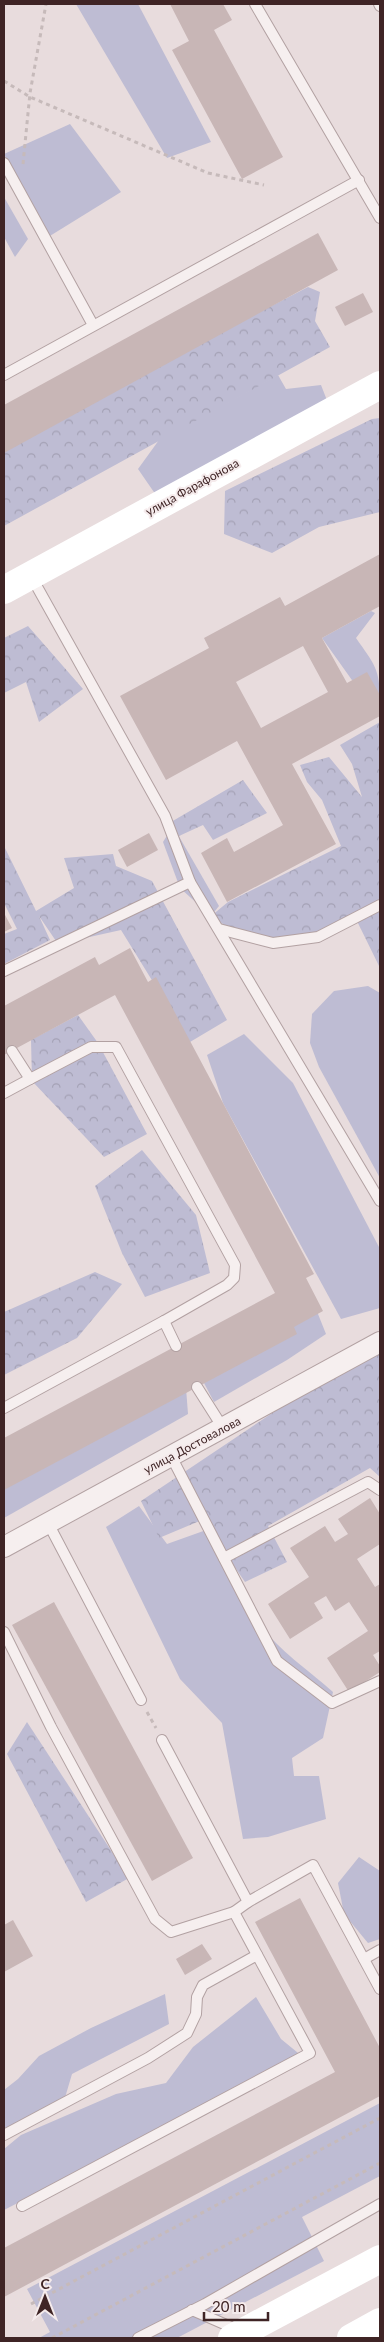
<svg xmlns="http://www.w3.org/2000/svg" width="384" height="2342" font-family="Lato,sans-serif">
<defs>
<pattern id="forest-crowns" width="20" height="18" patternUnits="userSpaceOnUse" patternTransform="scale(1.25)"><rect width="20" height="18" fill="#bebcd3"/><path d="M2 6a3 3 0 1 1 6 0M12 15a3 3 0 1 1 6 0" fill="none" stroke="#a4a1b5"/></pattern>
</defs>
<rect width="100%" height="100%" fill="#e8dcdd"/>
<g fill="#bebcd3">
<path d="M76 4H138L211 142 167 158Z"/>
<path d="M70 124 121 192 45 239 4 154Z"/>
<path d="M4 197 28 239 15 257 4 237Z"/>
<path d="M278 375 286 389 321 385 328 403 158 498 138 469 159 440Z"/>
<path d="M371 611 375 613 356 638C374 664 380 668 380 701L369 704 322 638Z"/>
<path d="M173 826 219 906 211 916 180 888 163 842Z"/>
<path d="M368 986 380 993V1178L319 1067 310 1043 312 1014 334 991Z"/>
<path d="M244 1034 293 1083 380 1249V1308L341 1319 223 1103 207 1055Z"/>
<path d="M316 1309 326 1334 287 1360 214 1402 204 1383Z"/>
<path d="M186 1388 188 1414 4 1518V1489Z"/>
<path d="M139 1506 167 1544 209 1529C220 1567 242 1602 267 1633 282 1652 314 1675 333 1692L323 1738 292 1758 294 1776H319L326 1819 268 1837 243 1839 222 1723 180 1679 106 1527Z"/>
<path d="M359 1857 380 1871V1939L368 1943 344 1914 338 1883Z"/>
<path d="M165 1994 169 2024 72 2074 64 2101 4 2129V2090L18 2079 39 2056 91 2028Z"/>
<path d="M256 1997 281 2039 303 2057 4 2210V2149L21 2135 116 2094 166 2083 193 2047Z"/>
<path d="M380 2103V2176L302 2217 324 2261 177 2338H39L50 2332 27 2289Z"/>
</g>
<g fill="url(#forest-crowns)">
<path d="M308 287 320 292 315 321 330 347 4 526V445Z"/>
<path d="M380 418V512L319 527 272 553 224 534 225 491 372 419Z"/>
<path d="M28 626 83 689 39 722 26 682 4 693V638Z"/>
<path d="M380 722V907L367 912H380V968L355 917 297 944 241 936 211 916 228 902 341 846 322 800 307 782 300 765 329 757 362 797 352 764 340 745Z"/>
<path d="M243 780 267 813 213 840 203 825 179 836 171 822Z"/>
<path d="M4 846 36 911 74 888 64 858 113 854 116 866 152 881 227 1020 190 1042 121 930 58 944 39 916 50 940 4 964V934L17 929 4 903Z"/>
<path d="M78 1015 98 1043 147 1134 104 1157 32 1081 31 1040Z"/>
<path d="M142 1150 196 1215 210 1273 145 1297 122 1253 95 1186Z"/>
<path d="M95 1272 122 1284 77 1338 4 1375V1312Z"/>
<path d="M380 1341V1477L370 1468 268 1526 287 1562 245 1582 202 1520 159 1538 141 1501Z"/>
<path d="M27 1722 129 1878 86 1902 7 1754Z"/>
</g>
<g fill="#c8b6b6" fill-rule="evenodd">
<path d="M170 4H223L232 20 214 30 283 157 242 179 172 50 189 41Z"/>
<path d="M318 233 338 270 4 453V405Z"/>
<path d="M363 293 373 312 345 326 335 307Z"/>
<path d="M380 554V606L322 638 347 683 367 672 380 695V716L292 764 336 844 227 902 201 853 227 838 234 852 283 825 237 741 166 780 120 696 209 648 204 638 280 597 285 606ZM303 646 328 692 261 728 236 682Z"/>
<path d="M149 833 158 850 127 867 118 850Z"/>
<path d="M4 913 12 928 4 932Z"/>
<path d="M130 948 148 982 156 977 314 1274 306 1278 323 1311 294 1327 297 1334 4 1490V1438L275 1293 115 995 4 1055V1006L95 957 99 965Z"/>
<path d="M370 1498 380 1514V1544L357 1559 375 1587 380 1584V1651L373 1655 380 1666V1672L349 1692 327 1658 368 1631 349 1602 335 1611 326 1596 314 1603 323 1618 290 1639 268 1604 309 1577 290 1548 325 1526 335 1542 348 1534 338 1519Z"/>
<path d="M54 1602 193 1858 152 1881 12 1625Z"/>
<path d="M300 1898 380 2048V2096L4 2297V2248L335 2072 255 1922Z"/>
<path d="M13 1920 33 1956 4 1972V1925Z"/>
<path d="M202 1944 212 1959 185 1975 176 1959Z"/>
</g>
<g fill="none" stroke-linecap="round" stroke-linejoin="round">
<g stroke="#b2a1a2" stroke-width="12">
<g id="lane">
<path d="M255 4 380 218"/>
<path d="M379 4 380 6"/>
<path d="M4 163 93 325"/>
<path d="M4 375 359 180"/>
<path d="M190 882 380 1201"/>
<path d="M219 929 273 943 318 937 380 905"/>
<path d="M4 971 190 882 165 816 31 576"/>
<path d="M12 1051 30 1079 91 1047H116L235 1265 234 1278 227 1285 164 1321 176 1346"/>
<path d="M4 1093 30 1079"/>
<path d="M197 1387 223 1428"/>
<path d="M4 1408 164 1321"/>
<path d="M171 1456 277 1661 332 1703 380 1681"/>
<path d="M48 1523 141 1700"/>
<path d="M224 1558 368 1482 380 1490"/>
<path d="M4 1632 51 1727 155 1919 171 1932 234 1912"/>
<path d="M162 1740 248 1902 313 1865 380 1989"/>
<path d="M364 1959 380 1950"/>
<path d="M4 2135 148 2058 187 2033 196 2014 197 1997 203 1985 257 1955"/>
<path d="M22 2206 310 2053 234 1912 248 1902"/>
<path d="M192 2310 238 2330"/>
<path d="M138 2338 205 2304 380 2204"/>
</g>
</g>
<g stroke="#b2a1a2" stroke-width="22">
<path id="street" d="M4 1547 380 1342"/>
</g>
<g stroke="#c6baba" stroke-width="3" stroke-dasharray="4 4" stroke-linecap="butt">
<path d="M4 81 30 97 208 173 264 185"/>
<path d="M23 164 30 93 46 4"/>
<path d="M147 1712 156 1728"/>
<path d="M31 2304 380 2118"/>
<path d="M52 2338 380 2163"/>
</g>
<use href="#lane" stroke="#f6efef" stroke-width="10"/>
<use href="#street" stroke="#f6efef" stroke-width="20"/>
<g stroke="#fff" stroke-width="28">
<path d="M4 590 380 385"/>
<path d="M232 2338 380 2259"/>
<path d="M351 2338 380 2322"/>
</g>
</g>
<g text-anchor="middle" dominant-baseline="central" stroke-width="4" stroke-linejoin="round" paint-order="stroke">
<g font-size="12" fill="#3f2425" stroke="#f5ebec">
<text transform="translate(192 487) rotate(-29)">улица Фарафонова</text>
<text transform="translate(192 1445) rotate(-28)">улица Достовалова</text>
</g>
</g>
<rect width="384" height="2342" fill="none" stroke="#3f2425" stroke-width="10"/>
<g transform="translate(45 2297)" stroke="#f5ebec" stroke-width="4" paint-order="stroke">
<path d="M0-4L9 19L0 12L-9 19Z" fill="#3f2425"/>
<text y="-8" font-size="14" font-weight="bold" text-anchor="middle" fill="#3f2425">С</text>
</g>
<path d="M204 2312v8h64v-8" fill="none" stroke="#3f2425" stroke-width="2.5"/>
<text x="212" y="2312" font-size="15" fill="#3f2425" stroke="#f5ebec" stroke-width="4" paint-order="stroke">20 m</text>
</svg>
